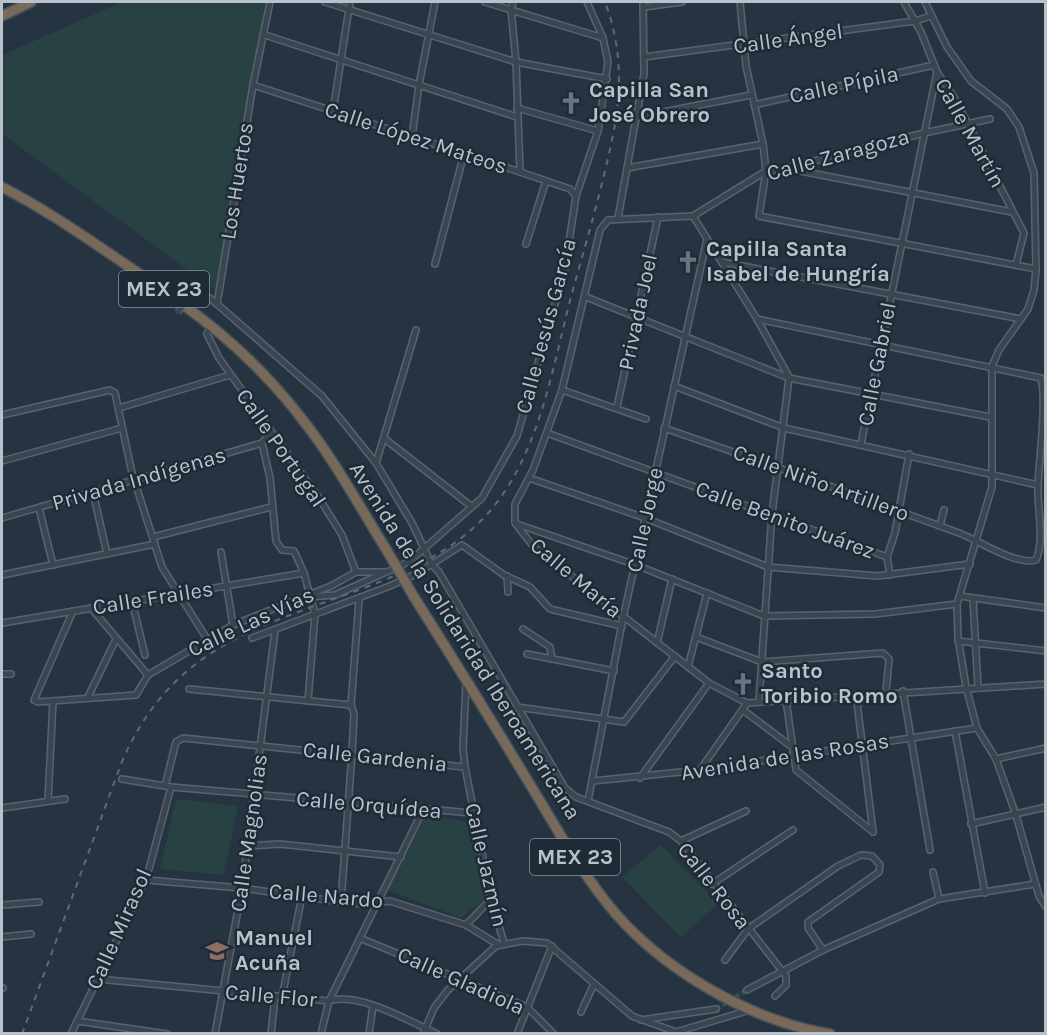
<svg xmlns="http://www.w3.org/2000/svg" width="1047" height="1035" font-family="Karla,sans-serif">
<rect width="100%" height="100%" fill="#263442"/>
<g fill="#284143">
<path d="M122 2H265L219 293 2 134V55Z"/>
<path d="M176 799 238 806 224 875 160 869Z"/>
<path d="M426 814 471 823 487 897 461 918 387 890Z"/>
<path d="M661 845 718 904 681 937 622 877Z"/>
</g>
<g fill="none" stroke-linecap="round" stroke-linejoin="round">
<path stroke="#3c4957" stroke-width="5" stroke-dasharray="5 2.5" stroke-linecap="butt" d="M716 1009 747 990"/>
<g stroke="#59636f" stroke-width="8">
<g id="street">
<path d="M325 2 516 62 607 79"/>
<path d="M485 2 603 38"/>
<path d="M513 2 511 9 516 62 520 172"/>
<path d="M740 2 746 66 763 144 766 171 759 216 1036 269"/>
<path d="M904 2 921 32 937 72 954 97 1024 233 1016 265"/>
<path d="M925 2 947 47 971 81 1007 109 1019 127 1034 173 1036 269 1034 290 1028 309 999 350 992 366V487L957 604 958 638 966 687 977 728 996 759 1016 815 1039 896 1046 907"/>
<path d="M644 7 682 2"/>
<path d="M265 35 517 117"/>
<path d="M644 57 915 21 931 16"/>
<path d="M253 85 520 172 570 189 576 196"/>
<path d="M754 105 934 65"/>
<path d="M517 108 598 131"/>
<path d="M333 111 350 2"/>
<path d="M637 117 751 95"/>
<path d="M990 119 924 133 787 168 766 171 693 216 608 220 600 230 562 390 533 470 515 504V523L533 546 709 683 747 703 1046 684"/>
<path d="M412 137 419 85 435 2"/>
<path d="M627 168 763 144"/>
<path d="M790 169 1012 212"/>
<path d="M693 216 757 319 789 377"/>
<path d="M618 218 644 74 643 2"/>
<path d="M526 244 546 181"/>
<path d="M722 262 1021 319"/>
<path d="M435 264 464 154"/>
<path d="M169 293 183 283H190L217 304 253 85 270 2"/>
<path d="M586 297 789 378 990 417"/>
<path d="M217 304 322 396 376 463"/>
<path d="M211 325 207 334 219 358 319 498 342 535 356 572"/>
<path d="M416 330 376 463 412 523 432 565 439 572 565 788 576 797 669 832 681 841 786 976V985L775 996"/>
<path d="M674 386 784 428 1038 485"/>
<path d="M562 390 646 419"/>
<path d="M617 407 658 217"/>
<path d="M119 408 230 375"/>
<path d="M2 415 110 390 115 393 132 473 162 567 207 639"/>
<path d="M664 428C763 462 861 497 959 533 978 540 1016 566 1036 560 1045 539 1037 508 1038 486 1039 458 1047 403 1041 378L757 319"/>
<path d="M547 433 887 557"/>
<path d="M385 439 471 506"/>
<path d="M262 443 270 478 276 541 282 550 294 551 304 573 315 614 308 701"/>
<path d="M861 444 937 72"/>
<path d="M2 461 122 428"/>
<path d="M529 478 645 518 768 567 878 576 970 564"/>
<path d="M93 492 107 554"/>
<path d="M39 508 53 565"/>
<path d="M2 518 262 443 271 433"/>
<path d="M517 524 636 565 764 616 875 614 957 604"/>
<path d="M940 526 944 510"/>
<path d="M153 537 271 507"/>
<path d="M221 552 233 625"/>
<path d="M2 575 155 544"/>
<path d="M890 575 887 557 895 533 909 454"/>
<path d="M507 576 508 592"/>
<path d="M960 596 1046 608"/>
<path d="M309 597 335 595 386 572"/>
<path d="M973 599 978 687"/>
<path d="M132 601 145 655"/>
<path d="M91 608 148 675"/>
<path d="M73 611 34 700 38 702 136 695 148 675"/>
<path d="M2 623 304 573"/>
<path d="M523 629 550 647 552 659"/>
<path d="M696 637 762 662 883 653 889 659 886 692"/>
<path d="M252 638 390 586 418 573 462 545 504 575 530 587 550 609 622 626"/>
<path d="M958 641 1046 651"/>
<path d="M657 643 672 579"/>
<path d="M527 654 614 671"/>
<path d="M688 667 707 593"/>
<path d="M2 674H11"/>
<path d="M148 675 233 625 331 586 356 572H387L410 561 482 498 517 436 565 269 576 196 598 131 608 62 603 38 587 2"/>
<path d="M466 683 463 748 465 767 491 899 504 943"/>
<path d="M189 689 351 705"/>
<path d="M903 691 930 850"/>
<path d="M856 694 873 832"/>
<path d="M88 697 116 639"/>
<path d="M786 700 796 770 873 832"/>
<path d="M759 701 772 514 789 378"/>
<path d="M517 707 624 722 675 656"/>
<path d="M743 710 792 747"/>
<path d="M955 731 985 893"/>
<path d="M996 759 1046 748"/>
<path d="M700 770 747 703"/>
<path d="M640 778 709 683"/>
<path d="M122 779 171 787 472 813"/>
<path d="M593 781 700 770 977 728"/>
<path d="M165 786 176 742 183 738 465 767"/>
<path d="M48 801 53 701"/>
<path d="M588 801 623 618 707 239"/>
<path d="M2 808 65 799"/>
<path d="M971 824 1046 807"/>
<path d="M681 841 746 811"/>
<path d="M248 846 280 844 401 857"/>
<path d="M933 872 939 899"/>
<path d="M146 880 242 888 341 902 365 904 390 901 466 925 499 945"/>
<path d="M712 884 793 830"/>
<path d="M341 902 352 753 354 714 351 705 359 600"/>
<path d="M2 905 39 902"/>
<path d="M466 925 491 899"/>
<path d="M2 937 31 934"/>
<path d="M362 939 527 1007 554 1034"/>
<path d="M725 960 748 929 838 866 861 855 872 856 880 865 879 872 808 922V928L823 950"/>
<path d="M98 979 329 1001C358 991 411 1022 437 1034"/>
<path d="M2 988H3"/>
<path d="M747 990 823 950 939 899 1035 884"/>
<path d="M282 997 302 896"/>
<path d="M581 1012 594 984"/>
<path d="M641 1020 716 1009"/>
<path d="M77 1021 167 1034"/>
<path d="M71 1034 146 880 171 787"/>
<path d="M215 1034 242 888 275 631"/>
<path d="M271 1034 275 996"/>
<path d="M321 1034 329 1001 423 810"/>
<path d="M369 1034 373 1006"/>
<path d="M423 1034 434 1008 448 990 496 946 523 941 547 943 632 1016 676 1032 750 1010"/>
<path d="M517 1034 552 946"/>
</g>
</g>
<g stroke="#45505c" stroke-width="12">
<g id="highway">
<path d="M2 16 31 2"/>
<path d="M2 187C45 209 85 237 125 264 196 312 249 350 302 419 334 459 359 506 386 549"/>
<path d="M414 597C450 654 485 710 520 768 548 813 573 860 606 902 658 968 748 1020 830 1034"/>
</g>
</g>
<use href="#street" stroke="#3b4552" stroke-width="5"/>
<use href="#highway" stroke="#786958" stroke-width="9"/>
<path stroke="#5d6a78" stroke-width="2" stroke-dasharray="6 6" stroke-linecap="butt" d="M22 1034 121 764C170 648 256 628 364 588 411 570 456 550 490 511 540 452 552 369 571 297 586 242 603 186 614 130 622 86 621 44 605 2"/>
<g stroke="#59636f" stroke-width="8" stroke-linecap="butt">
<path id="street-bridge" d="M178 312 193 291"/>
</g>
<g stroke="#45505c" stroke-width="12" stroke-linecap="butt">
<path id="highway-bridge" d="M386 549 414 597"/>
</g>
<use href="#street-bridge" stroke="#3b4552" stroke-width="5"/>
<use href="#highway-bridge" stroke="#786958" stroke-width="9"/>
</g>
<defs>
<g id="church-bare" transform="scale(1.8)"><path d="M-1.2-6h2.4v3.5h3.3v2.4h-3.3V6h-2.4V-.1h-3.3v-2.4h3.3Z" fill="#6b7280" stroke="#1f2a37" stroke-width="2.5" paint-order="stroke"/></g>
<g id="school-bare" transform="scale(1.8)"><path d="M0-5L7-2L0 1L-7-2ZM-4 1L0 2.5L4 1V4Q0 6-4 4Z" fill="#8d6e63" stroke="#1f2a37" stroke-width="2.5" paint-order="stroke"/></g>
</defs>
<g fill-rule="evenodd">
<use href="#church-bare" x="571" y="103"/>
<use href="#church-bare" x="688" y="262"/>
<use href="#church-bare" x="743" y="684"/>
<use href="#school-bare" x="217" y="951"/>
</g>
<g text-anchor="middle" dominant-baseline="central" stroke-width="5" stroke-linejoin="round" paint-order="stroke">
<g fill="#1f2a37" stroke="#8a949f" stroke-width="1.5">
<rect x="119" y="271" width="90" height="36" rx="4.5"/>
<rect x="530" y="839" width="90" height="36" rx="4.5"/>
</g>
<g font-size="21" font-weight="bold" fill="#b8c1cc">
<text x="164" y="289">MEX 23</text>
<text x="575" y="857">MEX 23</text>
</g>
<g font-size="22" fill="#b8c1cc" stroke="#1f2a37">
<text transform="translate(788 39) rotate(-8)">Calle Ángel</text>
<text transform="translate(844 85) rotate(-12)">Calle Pípila</text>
<text transform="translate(970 133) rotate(61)">Calle Martín</text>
<text transform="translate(416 138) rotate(18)">Calle López Mateos</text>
<text transform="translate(838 155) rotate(-15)">Calle Zaragoza</text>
<text transform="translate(237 181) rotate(-81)">Los Huertos</text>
<text transform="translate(638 312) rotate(-78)">Privada Joel</text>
<text transform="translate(546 326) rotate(-75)">Calle Jesús García</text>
<text transform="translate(877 364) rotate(-79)">Calle Gabriel</text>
<text transform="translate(281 448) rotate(55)">Calle Portugal</text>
<text transform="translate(139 479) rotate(-16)">Privada Indígenas</text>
<text transform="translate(821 483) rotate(20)">Calle Niño Artillero</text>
<text transform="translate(645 520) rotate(-78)">Calle Jorge</text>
<text transform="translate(785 520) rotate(20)">Calle Benito Juárez</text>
<text transform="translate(576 578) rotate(40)">Calle María</text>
<text transform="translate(153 598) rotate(-9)">Calle Frailes</text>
<text transform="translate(251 622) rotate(-25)">Calle Las Vías</text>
<text transform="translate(465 641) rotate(58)">Avenida de la Solidaridad Iberoamericana</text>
<text transform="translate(375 757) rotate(6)">Calle Gardenia</text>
<text transform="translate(785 757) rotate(-9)">Avenida de las Rosas</text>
<text transform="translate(369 805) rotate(5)">Calle Orquídea</text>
<text transform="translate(249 833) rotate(-82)">Calle Magnolias</text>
<text transform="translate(486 865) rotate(77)">Calle Jazmín</text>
<text transform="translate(714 886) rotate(52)">Calle Rosa</text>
<text transform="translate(326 896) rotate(5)">Calle Nardo</text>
<text transform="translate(119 929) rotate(-66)">Calle Mirasol</text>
<text transform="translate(461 981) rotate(24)">Calle Gladiola</text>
<text transform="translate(271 996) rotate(5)">Calle Flor</text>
</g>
<g font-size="22" font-weight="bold" fill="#b8c1cc" stroke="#1f2a37" text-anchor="start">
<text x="589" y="90">Capilla San<tspan x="589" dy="25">José Obrero</tspan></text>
<text x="706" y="249">Capilla Santa<tspan x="706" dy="25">Isabel de Hungría</tspan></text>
<text x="761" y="671">Santo<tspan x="761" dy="25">Toribio Romo</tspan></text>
<text x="235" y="938">Manuel<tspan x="235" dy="25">Acuña</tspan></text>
</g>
</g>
<rect width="1047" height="1035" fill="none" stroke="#b8c1cc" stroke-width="6"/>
</svg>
